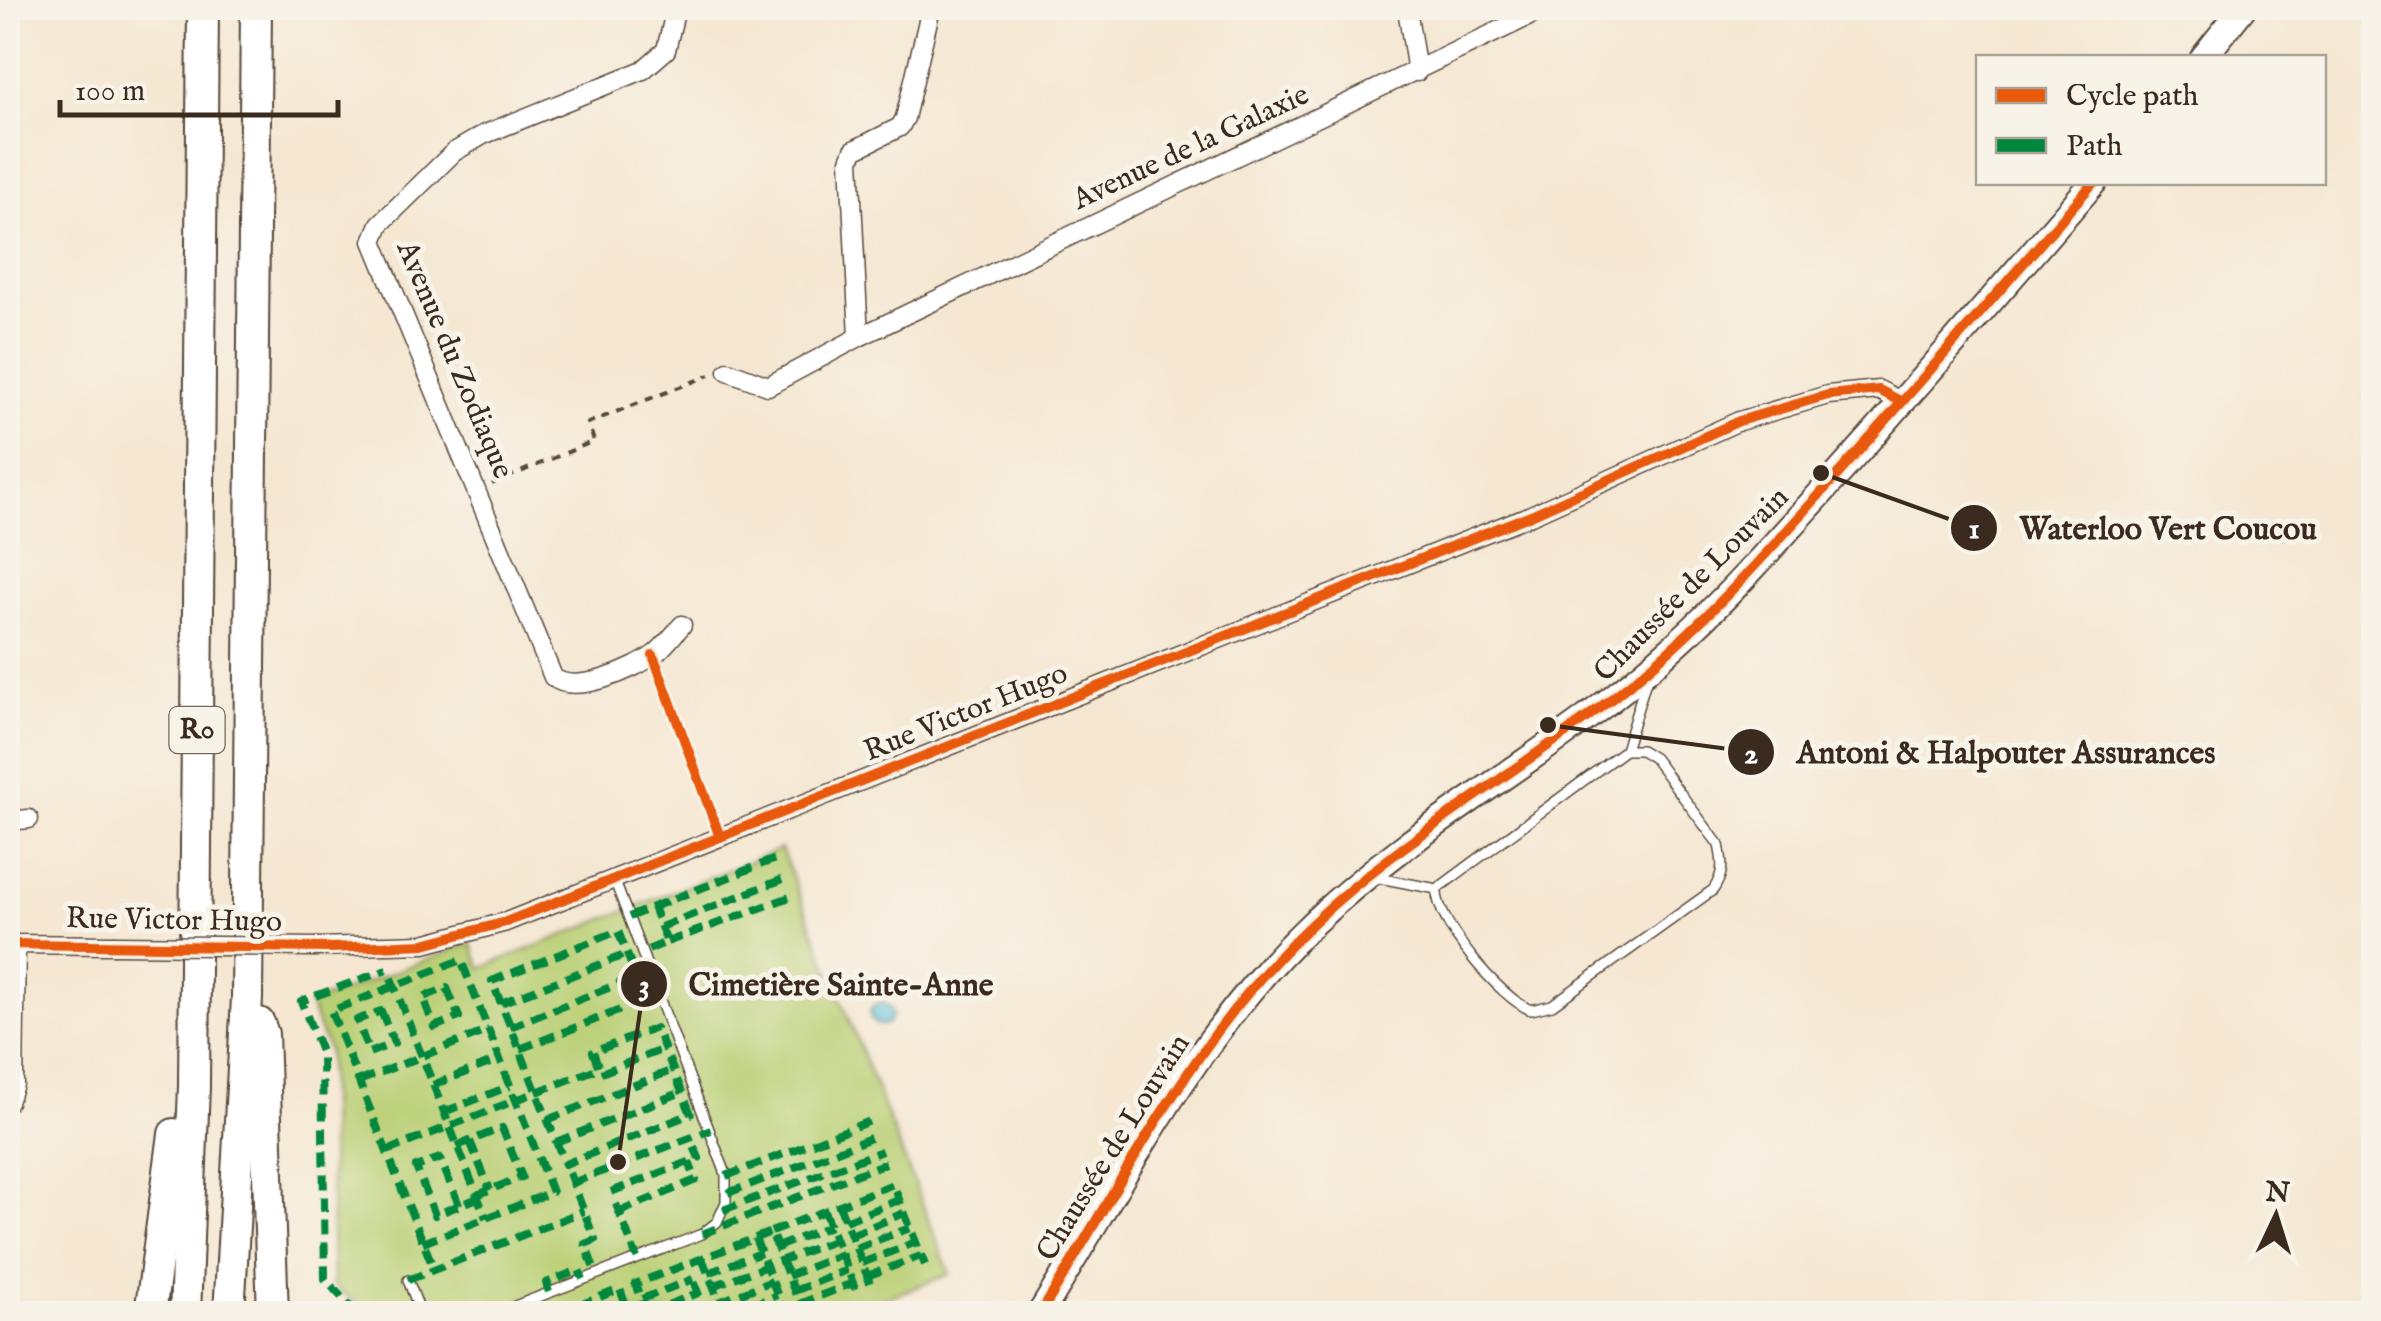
<svg xmlns="http://www.w3.org/2000/svg" width="2381" height="1321" font-family="'IM FELL English',serif">
<rect width="100%" height="100%" fill="#f7f3e8"/>
<filter id="ink" filterUnits="userSpaceOnUse"><feTurbulence type="fractalNoise" baseFrequency=".01" numOctaves="2"/><feDisplacementMap in="SourceGraphic" scale="20" xChannelSelector="R" yChannelSelector="G"/><feConvolveMatrix kernelMatrix="1 2 1 2 8 2 1 2 1" color-interpolation-filters="sRGB"/></filter>
<filter id="wash" filterUnits="userSpaceOnUse"><feTurbulence type="fractalNoise" baseFrequency=".0048" numOctaves="4" result="noise"/><feDisplacementMap in="SourceGraphic" scale="40" xChannelSelector="R" yChannelSelector="G"/><feGaussianBlur stdDeviation="2.25" result="paint"/><feColorMatrix in="noise" values="0 0 0 0 0 0 0 0 0 0 0 0 0 0 0 0 0 1.4 0 .05"/><feComposite in="paint" operator="in"/></filter>
<g filter="url(#wash)">
<rect width="100%" height="100%" fill="#f5e7d2"/>
<path fill="#b9cf73" stroke="#7a7c48" stroke-width="2.5" d="M781 849 950 1274 846 1313H370L333 1285 328 1050 309 1004 471 943 481 968Z"/>
<circle fill="#5cc0da" stroke="#4c757c" stroke-width="2.5" cx="881" cy="1014" r="11"/>
</g>
<g filter="url(#ink)">
<g fill="none" stroke-linecap="round" stroke-linejoin="round">
<g stroke="#574639" stroke-width="12">
<g id="service">
<path d="M1625 750 1646 681"/>
<path d="M1374 877 1437 889C1434 920 1501 999 1531 1010L1552 1005 1713 890C1724 874 1723 863 1719 845L1654 758 1641 750H1625L1437 889"/>
<path d="M408 1280 421 1314"/>
<path d="M494 1314 702 1234 717 1222 726 1202V1174L614 879"/>
</g>
</g>
<g stroke="#574639" stroke-width="21">
<g id="minor">
<path d="M676 8 666 50 643 70 483 135 454 152 380 224 373 241 553 677C574 696 634 670 655 654 665 646 674 634 682 625"/>
<path d="M1407 8 1417 72"/>
<path d="M859 337 1546 8"/>
<path d="M728 371 768 386 859 337 850 160 854 150 900 127 905 118 931 8"/>
<path d="M8 821 29 819"/>
<path d="M8 944 113 945"/>
<path d="M316 947 424 944 506 922 1531 515 1739 421 1828 395 1879 390 1902 402"/>
<path d="M8 1102 14 1084 16 944"/>
</g>
</g>
<g stroke="#574639" stroke-width="29">
<g id="secondary">
<path d="M2203 58 2243 8"/>
<path d="M1040 1314C1125 1178 1195 1034 1313 923 1424 818 1561 750 1673 647 1729 597 1780 538 1830 483 1919 384 2006 283 2094 182"/>
</g>
</g>
<g stroke="#574639" stroke-width="34">
<g id="motorway">
<path d="M259 1023 263 1034 273 1314"/>
<path d="M150 1314 174 1134"/>
<path d="M185 1314 194 1086 203 8"/>
<path d="M229 1314 247 998 256 8"/>
</g>
</g>
<path stroke="#574639" stroke-width="4" stroke-dasharray="8 8" stroke-linecap="butt" d="M492 484 594 441 588 423 710 375"/>
<use href="#service" stroke="#fff" stroke-width="9"/>
<use href="#minor" stroke="#fff" stroke-width="18"/>
<use href="#secondary" stroke="#fff" stroke-width="25"/>
<use href="#motorway" stroke="#fff" stroke-width="30"/>
<g stroke="#574639" stroke-width="21" stroke-linecap="butt">
<path id="minor-bridge" d="M113 945 316 947"/>
</g>
<use href="#minor-bridge" stroke="#fff" stroke-width="18"/>
<g stroke="#00873e" stroke-width="8" stroke-dasharray="15 8" stroke-linecap="butt">
<path d="M653 907 775 859"/>
<path d="M629 917 653 907 667 942 643 952"/>
<path d="M661 927 783 879"/>
<path d="M667 942 790 897"/>
<path d="M391 978 486 1218"/>
<path d="M447 988 459 1017 434 1027 423 997Z"/>
<path d="M501 1003 627 954"/>
<path d="M381 1011 394 1043 369 1053 357 1020Z"/>
<path d="M510 1027 636 977"/>
<path d="M520 1049 659 995"/>
<path d="M601 1073 664 1049"/>
<path d="M359 1081 489 1030"/>
<path d="M433 1085 500 1059"/>
<path d="M8 1087 14 1084"/>
<path d="M444 1112 510 1086"/>
<path d="M547 1120 673 1070"/>
<path d="M470 1141 490 1190"/>
<path d="M556 1142 682 1092"/>
<path d="M457 1146 502 1128 522 1177 477 1195"/>
<path d="M387 1151 516 1100 599 1068 593 1052 656 1028 691 1114 565 1164C541 1103 517 1042 492 981L618 931 645 1000"/>
<path d="M569 1173 595 1240 585 1244 596 1274"/>
<path d="M726 1176 870 1121"/>
<path d="M572 1183 711 1130"/>
<path d="M611 1192 699 1158 690 1138"/>
<path d="M728 1193 876 1136"/>
<path d="M616 1204 637 1258"/>
<path d="M459 1205 440 1158 416 1167 435 1215 478 1198"/>
<path d="M839 1205 870 1283"/>
<path d="M723 1210 882 1151"/>
<path d="M824 1211 857 1293"/>
<path d="M619 1212 696 1180 689 1162"/>
<path d="M845 1221 899 1200"/>
<path d="M771 1232 893 1184 925 1265"/>
<path d="M702 1234 886 1163"/>
<path d="M851 1235 904 1213"/>
<path d="M755 1238 785 1314"/>
<path d="M423 1243 552 1192 461 960 331 1011C365 1097 399 1183 434 1269"/>
<path d="M777 1247 830 1226"/>
<path d="M856 1248 910 1228"/>
<path d="M702 1258 724 1314"/>
<path d="M862 1263 916 1242"/>
<path d="M708 1273 761 1253"/>
<path d="M788 1276 842 1254"/>
<path d="M867 1276 921 1256"/>
<path d="M408 1280 584 1211"/>
<path d="M694 1282 706 1314"/>
<path d="M713 1286 836 1240"/>
<path d="M794 1291 847 1270"/>
<path d="M549 1292 546 1283 579 1270 583 1279"/>
<path d="M642 1299 693 1279"/>
<path d="M719 1302 772 1281"/>
<path d="M799 1304 853 1283"/>
<path d="M647 1313 698 1293"/>
<path d="M357 1314 325 1279 322 1054 301 1001 387 970"/>
<path d="M461 1314 474 1309 476 1314"/>
<path d="M557 1314 620 1289 629 1314"/>
<path d="M603 1314 626 1305"/>
<path d="M647 1314 635 1284 771 1232 803 1313"/>
<path d="M729 1314 777 1295"/>
</g>
<g stroke="#f7f3e8" stroke-width="16">
<g id="cycleway">
<path d="M653 655 720 837"/>
<path d="M8 944 330 948 424 944 506 922 1531 515 1739 421 1828 395 1879 390 1902 402"/>
<path d="M1040 1314C1125 1178 1195 1034 1313 923 1424 818 1561 750 1673 647 1729 597 1780 538 1830 483 1919 384 2006 283 2094 182"/>
</g>
</g>
<use href="#cycleway" stroke="#e8590c" stroke-width="10"/>
</g>
</g>
<g text-anchor="middle" dominant-baseline="central" stroke-width="10" stroke-linejoin="round" paint-order="stroke">
<rect fill="#f7f3e8" stroke="#73665b" stroke-width="2.5" x="169.5" y="707" width="55" height="46" rx="8"/>
<g font-size="28" font-weight="bold" fill="#3b2a1e">
<text x="197" y="730">R0</text>
</g>
<g font-size="30" fill="#3b2a1e" stroke="#f7f3e8">
<text transform="translate(1191 148) rotate(-25)">Avenue de la Galaxie</text>
<text transform="translate(454 360) rotate(67)">Avenue du Zodiaque</text>
<text transform="translate(1692 585) rotate(-45)">Chaussée de Louvain</text>
<text transform="translate(966 713) rotate(-22)">Rue Victor Hugo</text>
<text transform="translate(174 921) rotate(1)">Rue Victor Hugo</text>
<text transform="translate(1114 1148) rotate(-58)">Chaussée de Louvain</text>
</g>
</g>
<path fill="none" stroke="#3b2a1e" stroke-width="4" d="M1821 473L1974 528M1548 725L1751 752M618 1162L644 984"/>
<g fill="#3b2a1e" stroke="#f7f3e8" stroke-width="4">
<circle cx="1821" cy="473" r="10"/>
<circle cx="1548" cy="725" r="10"/>
<circle cx="618" cy="1162" r="10"/>
<circle cx="1974" cy="528" r="25"/>
<circle cx="1751" cy="752" r="25"/>
<circle cx="644" cy="984" r="25"/>
</g>
<g font-size="30" text-anchor="middle" font-weight="bold" fill="#fff">
<text x="1974" y="538">1</text>
<text x="1751" y="763">2</text>
<text x="644" y="994">3</text>
</g>
<g font-size="32" text-anchor="middle" font-weight="bold" fill="#3b2a1e" stroke="#f7f3e8" stroke-width="10" stroke-linejoin="round" paint-order="stroke">
<text x="2168" y="539">Waterloo Vert Coucou</text>
<text x="2006" y="763">Antoni &amp; Halpouter Assurances</text>
<text x="841" y="995">Cimetière Sainte-Anne</text>
</g>
<rect width="2381" height="1321" fill="none" stroke="#f7f3e8" stroke-width="40"/>
<rect x="1976" y="55" width="350" height="130" fill="#f7f3e8" stroke="#aca397" stroke-width="2.5"/>
<rect x="1996" y="88" width="50" height="15" fill="#e8590c" stroke="#aca397" stroke-width="2.5"/>
<text x="2066" y="105" font-size="30" fill="#3b2a1e">Cycle path</text>
<rect x="1996" y="138" width="50" height="15" fill="#00873e" stroke="#aca397" stroke-width="2.5"/>
<text x="2066" y="155" font-size="30" fill="#3b2a1e">Path</text>
<g transform="translate(2276 1216) rotate(4)" stroke="#f7f3e8" stroke-width="8" paint-order="stroke">
<path d="M0-8L18 38L0 25L-18 38Z" fill="#3b2a1e"/>
<text y="-15" font-size="28" font-weight="bold" text-anchor="middle" fill="#3b2a1e">N</text>
</g>
<path d="M60 100v15h278v-15" fill="none" stroke="#3b2a1e" stroke-width="5"/>
<text x="75" y="100" font-size="30" fill="#3b2a1e" stroke="#f7f3e8" stroke-width="8" paint-order="stroke">100 m</text>
</svg>
